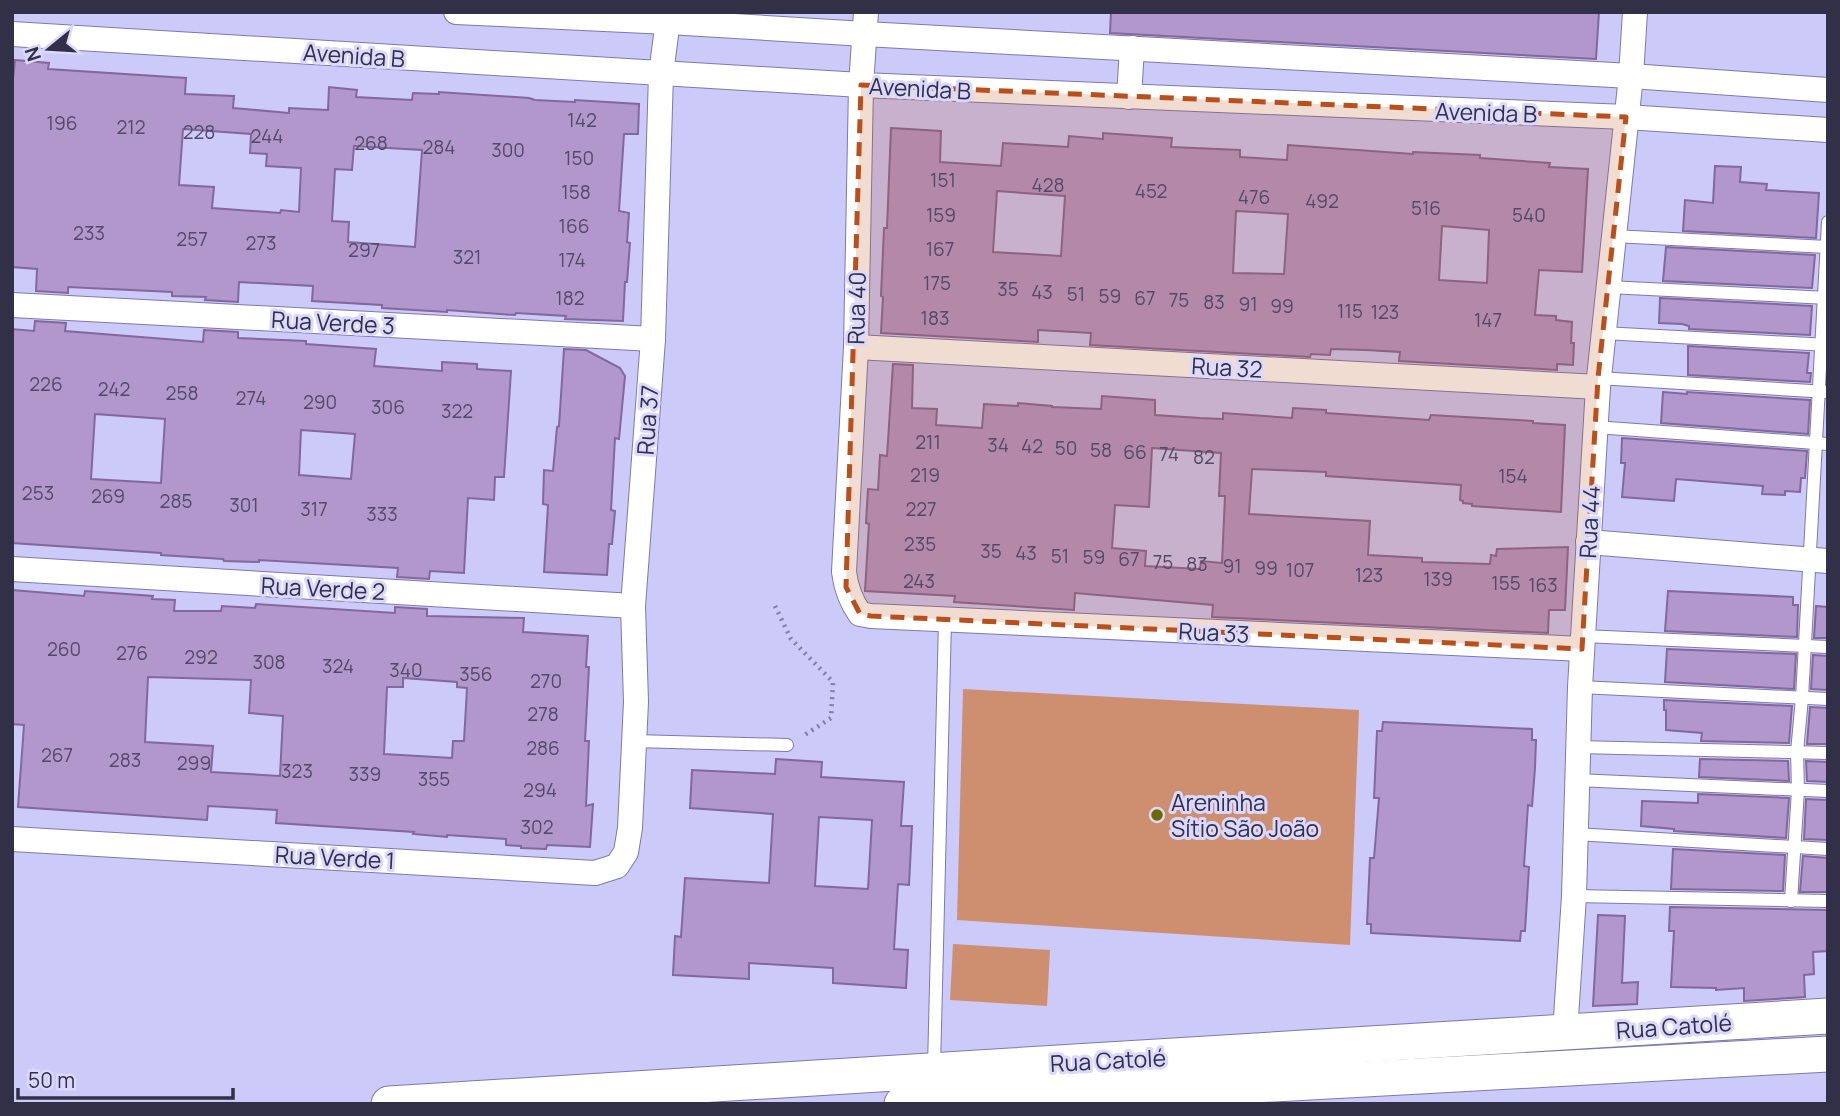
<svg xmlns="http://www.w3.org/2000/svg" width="1840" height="1116" font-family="Manrope,sans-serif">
<rect width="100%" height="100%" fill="#cccaf9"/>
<g fill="#ce8f70">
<path d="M963 689 1359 710 1350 945 957 920Z"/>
<path d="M953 944 1050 950 1047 1006 950 1000Z"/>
</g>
<g fill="#b297cd" stroke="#82689b" stroke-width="2" fill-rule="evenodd">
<path d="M1111 12H1599L1596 59 1110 33Z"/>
<path d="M15 60 49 63 48 69 186 78 185 94 234 96 233 108 289 113V108L328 110 329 87 357 90 356 97 412 100 413 93 439 94V92L529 98 535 100 575 102V100L639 104 638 134H624L619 211 629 213 627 242 630 243 627 282H625L623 321 565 319 566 316 516 313 515 315 447 310V312L382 308V305L312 301 313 286 239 282 238 302 205 300 206 297 172 296V292L68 287V293L36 291 37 269 12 267V89ZM183 129 251 134 250 153 267 154 266 166 301 168 299 212 281 210 280 213 212 208 214 187 179 185ZM354 146 422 150 415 247 348 242 349 222 332 221 335 169 352 170Z"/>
<path d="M891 128 941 131 940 162 1001 166 1003 143 1068 147 1069 136 1103 139V133L1172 138 1171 147 1240 150V157L1287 160 1288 145 1413 154V152L1480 155V158L1550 163 1549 167 1588 169 1582 272 1539 270 1535 315 1556 316V320L1572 322 1571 343H1574L1573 365 1557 364V370L1399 361 1400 352 1366 350 1331 349 1330 355 1311 354 1310 357 1090 345 1091 333 1038 330V342L881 333 883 297 881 296 884 228H887ZM997 191 1065 196 1061 256 993 252ZM1236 211 1288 214 1284 274 1233 273ZM1442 226 1489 230 1487 283 1439 280Z"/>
<path d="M1715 166 1741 167 1740 182 1767 184 1766 190 1819 193 1816 238 1683 231 1685 200 1713 203Z"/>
<path d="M1666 247 1815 255 1812 288 1663 281Z"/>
<path d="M1660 298 1812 306 1810 335 1689 329V326L1682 324 1659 323Z"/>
<path d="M35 321 66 323 65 331 203 342 204 330 238 332V338L306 341V344L376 349 374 366 442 371V362L477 364V369L511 371 504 477H495L494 500 468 498 464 573 430 571 429 579 397 577 398 568 259 560V562L224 561 223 559 161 555V553L12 543V329L34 331ZM95 414 165 419 161 483 91 479ZM301 430 355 434 351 479 299 475Z"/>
<path d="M1688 346 1809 353 1807 373H1811L1810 382 1688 375Z"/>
<path d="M564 349 586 350 620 368 625 376 619 439 615 438 611 510 615 511 612 544H609L607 575 544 572 548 505 543 504 544 470 553 471 557 427 559 426Z"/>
<path d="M893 364 913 365 912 408 937 409 936 425 982 428 984 404 1018 406V403L1052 406V407L1101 409 1102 396 1155 400V415L1200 418 1223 419V413L1292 418 1293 408 1326 410V413L1429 420 1431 415 1533 421V423L1565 425 1561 512 1472 506V504L1463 503V501L1460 500 1461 485 1326 476V472L1252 469 1249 514 1370 521 1368 555 1422 558V562L1490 564 1491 555 1496 556 1497 549 1568 547 1565 610H1549L1548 633 1212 617 1213 605 1075 593 1074 610 954 602 955 596 865 591 869 524 866 523 868 489 878 490 880 455 887 456ZM1152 448 1221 453 1219 496H1225L1222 563 1201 561 1200 569 1145 566 1146 551 1112 548 1115 505 1149 507Z"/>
<path d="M1663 392 1687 394V392L1810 400 1808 434 1661 423Z"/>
<path d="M1622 438 1807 451 1805 478H1801L1800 492 1785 491V495L1762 494 1763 486 1676 479 1674 501 1622 497 1625 463H1621Z"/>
<path d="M12 590 84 596 85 591 153 596 152 599 175 600 174 611H221L222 606 255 608 256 604 395 613V607L427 609V616L524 618 523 632 588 636 586 667H589L585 741H589L586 806 593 804 590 847 547 845 546 849 521 848V846L506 845V839L447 835V837L413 834 414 832 276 823 277 810 208 806 207 820 18 807 24 725 12 724ZM148 677 251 680 249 713 283 716 280 776 211 772 213 746 145 742ZM403 678 457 682V687L467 688 464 741H453L452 758 384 754 387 687H403Z"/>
<path d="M1668 591 1793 597V605H1798L1797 637 1665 631Z"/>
<path d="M1816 606 1828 607V638H1814Z"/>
<path d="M1667 649 1796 654 1794 689 1665 682Z"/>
<path d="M1813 655 1828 656V690L1811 689Z"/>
<path d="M1664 700 1792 706 1789 743 1701 741 1702 733 1666 730V710H1664Z"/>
<path d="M1810 707 1828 708V744H1807Z"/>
<path d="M1383 722 1532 729V740H1536L1535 768 1532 806 1528 805 1524 866 1529 867 1525 931H1521L1520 941 1371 933V924H1367L1370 858H1374L1379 798H1374L1377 731H1382Z"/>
<path d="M776 759 822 762 821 777 904 782 901 826H912L909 885 898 884 894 949 908 950 906 988 833 983V968L749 963V979L673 975 675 936 681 937 685 878 769 883 773 814 690 808 692 770 775 774ZM819 817 872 820 868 889 815 886Z"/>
<path d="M1700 759 1788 761 1789 781 1699 777Z"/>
<path d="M1806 761 1828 762V782L1807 781Z"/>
<path d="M1698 794 1789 798 1786 838 1674 831V829L1641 826 1642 801 1698 803Z"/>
<path d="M1806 799 1828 800V840L1804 839Z"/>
<path d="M1673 849 1785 855 1783 891 1671 889Z"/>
<path d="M1803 856 1828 858V892H1800Z"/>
<path d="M1670 907 1828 910V951L1813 952 1814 974 1804 975 1805 997 1744 1001V988L1716 990V988L1671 987 1674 931H1669Z"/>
<path d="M1598 915 1625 916 1622 983 1638 982 1637 1004 1593 1006Z"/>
</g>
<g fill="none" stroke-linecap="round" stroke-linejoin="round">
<g stroke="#7d79af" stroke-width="14">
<g id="lane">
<path d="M1613 236 1828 247"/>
<path d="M1608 287 1828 298"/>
<path d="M1603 333 1828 345"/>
<path d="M1598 378 1828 392"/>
<path d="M1595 427 1828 444"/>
<path d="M1583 636 1828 647"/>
<path d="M1580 687 1828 699"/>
<path d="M634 741 787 745"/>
<path d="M1577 747 1828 753"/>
<path d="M1576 780 1828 791"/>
<path d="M1575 834 1828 849"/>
<path d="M1574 896 1828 901"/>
<path d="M1791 901 1798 790 1797 752 1802 698 1828 222"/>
<path d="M934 1067 945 620"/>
</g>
</g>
<g stroke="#7d79af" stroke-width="26">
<g id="street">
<path d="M456 12 668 22 865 34 1631 76 1828 90"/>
<path d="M866 12 861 85 856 347 844 572C846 588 850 600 860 614L871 616 1582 649"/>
<path d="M12 34 861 85 1626 117 1828 130"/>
<path d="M1129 97 1132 48"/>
<path d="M12 305 653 339"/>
<path d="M856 347 1598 387"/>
<path d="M1588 542 1828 561"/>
<path d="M12 569 633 606"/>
<path d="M12 839 595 873 617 866 626 852 630 828 636 702 633 606 653 339 661 74 669 12"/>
<path d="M1565 1033 1574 896 1580 687 1598 387 1631 76 1635 12"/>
</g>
</g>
<g stroke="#7d79af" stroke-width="37">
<g id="secondary">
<path d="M389 1104 1828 1016"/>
<path d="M902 1104 1828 1054"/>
</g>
</g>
<path stroke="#817fa2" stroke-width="4.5" stroke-dasharray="2 5" stroke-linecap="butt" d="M775 606 791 639 833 682 831 718 803 736"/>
<use href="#lane" stroke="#fff" stroke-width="12"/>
<use href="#street" stroke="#fff" stroke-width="24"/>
<use href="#secondary" stroke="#fff" stroke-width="35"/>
</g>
<path fill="#ba4f1b" fill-opacity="0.2" stroke="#ba4f1b" stroke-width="5" stroke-dasharray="14 9" stroke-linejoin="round" d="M861 85 1626 117 1598 378 1582 649 871 616 860 614 846 587Z"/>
<circle fill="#6c6802" stroke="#dad8fc" stroke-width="2.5" cx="1157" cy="815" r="7"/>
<g text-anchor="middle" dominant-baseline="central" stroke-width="6" stroke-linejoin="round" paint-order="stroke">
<g font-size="19" fill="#514a68">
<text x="582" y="120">142</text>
<text x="62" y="123">196</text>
<text x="131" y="127">212</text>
<text x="199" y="132">228</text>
<text x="267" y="136">244</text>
<text x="371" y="143">268</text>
<text x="439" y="147">284</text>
<text x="508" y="150">300</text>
<text x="579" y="158">150</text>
<text x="943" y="180">151</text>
<text x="1048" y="185">428</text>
<text x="1151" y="191">452</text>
<text x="576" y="192">158</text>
<text x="1254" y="197">476</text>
<text x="1322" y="201">492</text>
<text x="1426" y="208">516</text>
<text x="941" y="215">159</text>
<text x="1529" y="215">540</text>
<text x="574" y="226">166</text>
<text x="89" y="233">233</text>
<text x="192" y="239">257</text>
<text x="261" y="243">273</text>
<text x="940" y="249">167</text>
<text x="364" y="250">297</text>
<text x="467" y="257">321</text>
<text x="572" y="260">174</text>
<text x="937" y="283">175</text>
<text x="1008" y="289">35</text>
<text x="1042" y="292">43</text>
<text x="1076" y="294">51</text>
<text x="1110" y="296">59</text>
<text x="570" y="298">182</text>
<text x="1145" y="298">67</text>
<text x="1179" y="300">75</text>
<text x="1214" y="302">83</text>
<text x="1248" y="304">91</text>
<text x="1282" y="306">99</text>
<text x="1350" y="311">115</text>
<text x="1385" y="312">123</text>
<text x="935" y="318">183</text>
<text x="1488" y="320">147</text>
<text x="46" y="384">226</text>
<text x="114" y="389">242</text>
<text x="182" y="393">258</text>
<text x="251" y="398">274</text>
<text x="320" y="402">290</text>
<text x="388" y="407">306</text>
<text x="457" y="411">322</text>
<text x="928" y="442">211</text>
<text x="998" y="445">34</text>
<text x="1032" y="446">42</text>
<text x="1066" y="448">50</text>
<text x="1101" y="450">58</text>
<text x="1135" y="452">66</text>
<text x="1169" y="454">74</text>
<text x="1204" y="457">82</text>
<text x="925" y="475">219</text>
<text x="1513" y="476">154</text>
<text x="38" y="493">253</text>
<text x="108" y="496">269</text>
<text x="176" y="501">285</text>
<text x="244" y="505">301</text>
<text x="314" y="509">317</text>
<text x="921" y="509">227</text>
<text x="382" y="514">333</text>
<text x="920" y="544">235</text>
<text x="991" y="551">35</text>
<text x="1026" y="553">43</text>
<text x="1060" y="556">51</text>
<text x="1094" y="557">59</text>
<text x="1129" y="559">67</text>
<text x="1163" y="562">75</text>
<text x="1197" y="564">83</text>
<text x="1232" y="566">91</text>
<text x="1266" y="568">99</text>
<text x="1300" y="570">107</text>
<text x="1369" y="575">123</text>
<text x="1438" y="579">139</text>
<text x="919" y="581">243</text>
<text x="1506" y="583">155</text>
<text x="1543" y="585">163</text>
<text x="64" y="649">260</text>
<text x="132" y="653">276</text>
<text x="201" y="657">292</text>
<text x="269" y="662">308</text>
<text x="338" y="666">324</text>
<text x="406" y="670">340</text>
<text x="476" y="674">356</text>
<text x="546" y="681">270</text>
<text x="543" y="714">278</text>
<text x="543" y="748">286</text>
<text x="57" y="755">267</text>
<text x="125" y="760">283</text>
<text x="194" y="763">299</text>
<text x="297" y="771">323</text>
<text x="365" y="774">339</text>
<text x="434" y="779">355</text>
<text x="540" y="790">294</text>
<text x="537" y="827">302</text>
</g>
<g font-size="23" fill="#313047" stroke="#dad8fc">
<text transform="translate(354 55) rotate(4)">Avenida B</text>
<text transform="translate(920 88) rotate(3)">Avenida B</text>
<text transform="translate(1486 112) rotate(2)">Avenida B</text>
<text transform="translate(856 308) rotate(-89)">Rua 40</text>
<text transform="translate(333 322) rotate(3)">Rua Verde 3</text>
<text transform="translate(1227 367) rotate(3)">Rua 32</text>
<text transform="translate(647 420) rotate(-86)">Rua 37</text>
<text transform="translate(1589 522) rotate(-87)">Rua 44</text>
<text transform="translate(323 588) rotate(3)">Rua Verde 2</text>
<text transform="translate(1214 632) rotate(3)">Rua 33</text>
<text transform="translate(335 857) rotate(3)">Rua Verde 1</text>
<text transform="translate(1674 1026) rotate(-4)">Rua Catolé</text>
<text transform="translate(1108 1060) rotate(-3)">Rua Catolé</text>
</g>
<g font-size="23" fill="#313047" stroke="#dad8fc" text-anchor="start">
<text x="1171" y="802">Areninha<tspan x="1171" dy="26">Sítio São João</tspan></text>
</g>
</g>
<rect width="1840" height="1116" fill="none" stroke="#313047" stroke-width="28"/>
<g transform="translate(49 49) rotate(252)" stroke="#dad8fc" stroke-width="5" paint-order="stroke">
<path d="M0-5L12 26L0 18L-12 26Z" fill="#313047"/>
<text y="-10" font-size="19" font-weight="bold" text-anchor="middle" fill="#313047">N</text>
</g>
<path d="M18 1088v10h215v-10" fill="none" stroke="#313047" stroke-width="3.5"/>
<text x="28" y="1088" font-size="21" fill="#313047" stroke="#dad8fc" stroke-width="5" paint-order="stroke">50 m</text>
</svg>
